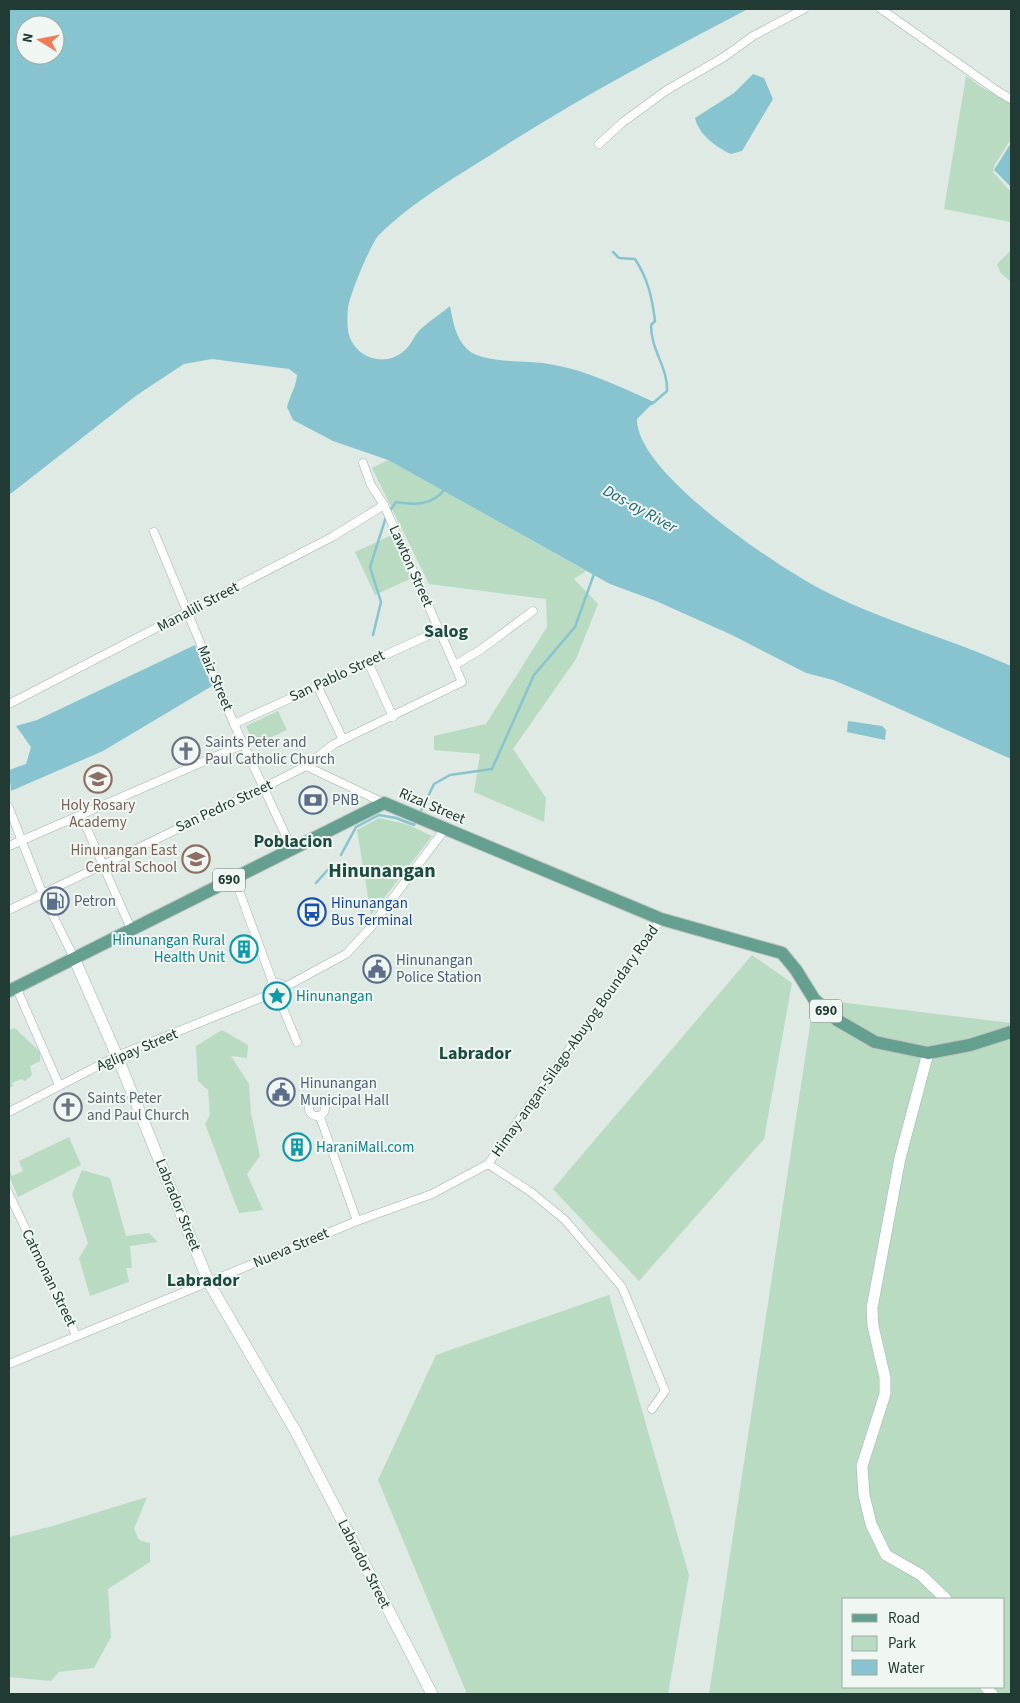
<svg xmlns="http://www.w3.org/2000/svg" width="1020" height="1703" font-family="'Source Sans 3',sans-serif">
<rect width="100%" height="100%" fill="#dfeae5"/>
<g fill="#b8dbc1" fill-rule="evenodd">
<path d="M966 76 981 87 1011 103V139L994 166 993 172 1011 192V222L944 209Z"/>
<path d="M1011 250V282L1000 272 997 264Z"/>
<path d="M388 460 586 571 574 579 598 604 576 659 513 749 546 798 544 822 474 792 480 754 434 750V736L486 724 547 627 546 599 429 584 372 468Z"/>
<path d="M392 535 412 578 375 595 355 552Z"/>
<path d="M278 711 287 730 254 745 246 726Z"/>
<path d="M379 818 406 824 432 836 371 915 357 830Z"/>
<path d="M752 955 792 983 764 1139 639 1281 553 1189Z"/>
<path d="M814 999 1011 1023V1694H709ZM844 1599H1004V1687H844Z"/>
<path d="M15 1028 40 1052V1061L30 1066 32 1075 25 1081 21 1079 12 1083 13 1086 9 1088V1030Z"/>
<path d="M222 1030 248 1045 247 1058 231 1056 249 1084 251 1113 260 1156 247 1174 263 1210 239 1213 205 1124 210 1115 208 1090 198 1081 196 1046Z"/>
<path d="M69 1137 81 1165 18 1197 9 1176V1167L12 1176 23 1171 19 1161Z"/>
<path d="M82 1170 110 1178 126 1236 149 1233 158 1242 130 1246 132 1268H126L129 1282 90 1296 79 1258 88 1243 72 1194Z"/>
<path d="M609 1295 689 1575 668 1694H467L378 1480 436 1355Z"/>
<path d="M147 1497 134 1529 139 1540 150 1543V1562L108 1589 111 1637 94 1668 59 1672 51 1681 9 1677V1537L53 1526Z"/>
</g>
<g fill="#88c4cf" fill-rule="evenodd">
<path d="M9 9H748C660 55 572 102 489 156 452 179 410 204 379 235 370 245 350 294 348 308 347 315 347 331 350 338 359 360 387 367 405 350 412 344 415 333 423 327 432 319 442 313 450 306 453 321 455 337 467 349 482 364 528 360 549 364 587 370 620 387 654 402L637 419C636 472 771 562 815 586 877 620 947 637 1011 666V759L864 693 833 680 806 673 732 635 656 601 610 584 388 460 333 441 293 420 287 407C290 395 296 387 297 375L289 369 212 359 184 364 137 395 9 495ZM25 25H55V55H25Z"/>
<path d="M753 74 764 78 773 99 742 151 731 154C716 147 699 135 695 118L734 93Z"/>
<path d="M1011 143V187L994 170Z"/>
<path d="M195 645 212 686 103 751 11 791 9 770 26 764 31 747 16 726 37 720Z"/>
<path d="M848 721 882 726 886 730 885 740 847 732Z"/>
</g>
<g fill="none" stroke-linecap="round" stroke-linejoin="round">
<g stroke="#88c4cf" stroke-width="2.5">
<path d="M613 252 619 258 635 259C648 279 652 297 655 321L651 325C651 351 668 367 667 391L652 404"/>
<path d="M389 512 396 502C414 505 432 506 445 489"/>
<path d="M373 635 381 602 370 567 386 517"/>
<path d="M421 811 434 784 450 775 492 769 534 675 575 627 594 574"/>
<path d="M341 855 356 827 379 815 396 818 414 825 415 823"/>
<path d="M316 883 333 864"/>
</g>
<g stroke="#a2b2ac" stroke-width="9">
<g id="street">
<path d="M881 9 999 92 1011 99"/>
<path d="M599 144 623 122 667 90 724 57 753 36 804 9"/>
<path d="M154 532 234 724 292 849"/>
<path d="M368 662 393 717"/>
<path d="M455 665 480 650 533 611"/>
<path d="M317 685 343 740"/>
<path d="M9 704 332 537 384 505"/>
<path d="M234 724 440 630"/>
<path d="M306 766 384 803"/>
<path d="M9 808 43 895 74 958"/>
<path d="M81 815 131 929"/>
<path d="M9 846 244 744"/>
<path d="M234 877 273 983"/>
<path d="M9 910 263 788 306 766 334 744 462 682 384 505 371 485 363 463"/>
<circle cx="277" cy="992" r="9"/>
<path d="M16 987 59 1085"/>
<path d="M285 987 346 954 371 927 445 829"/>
<path d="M280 1001 297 1042"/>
<circle cx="317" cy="1108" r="8"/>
<path d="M9 1112 117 1056 268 995"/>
<path d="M320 1117 357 1221"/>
<path d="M488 1164 531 1192 565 1220 622 1287 665 1391 652 1409"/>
<path d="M9 1194 76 1335"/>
<path d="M9 1364 357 1221 432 1194 488 1164 661 919"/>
</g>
</g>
<g stroke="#9fb6ad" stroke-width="12">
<g id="secondary">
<path d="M74 958 117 1056 209 1283 296 1432 432 1694"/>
<path d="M928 1053 900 1158 872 1308 873 1326 885 1378V1394L862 1466 864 1495 871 1524 886 1555 921 1575 946 1599"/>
<path d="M986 1687 992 1694"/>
</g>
</g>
<g stroke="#bcc4c2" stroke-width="14">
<path id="primary" d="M9 991 384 803 661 919 782 953 796 970 814 999 837 1020 875 1042 928 1053 970 1045 1011 1032"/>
</g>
<use href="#street" stroke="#fff" stroke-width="8"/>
<use href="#secondary" stroke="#fff" stroke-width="11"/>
<use href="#primary" stroke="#649f90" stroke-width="12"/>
</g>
<defs>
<g id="church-ring" transform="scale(1.4375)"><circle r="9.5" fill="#f0f7f3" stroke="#6b7280" stroke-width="1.5"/><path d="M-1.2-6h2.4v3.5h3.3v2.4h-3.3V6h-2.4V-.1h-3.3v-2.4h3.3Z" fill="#6b7280"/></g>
<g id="school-ring" transform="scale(1.4375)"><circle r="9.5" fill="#f0f7f3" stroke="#8d6e63" stroke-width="1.5"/><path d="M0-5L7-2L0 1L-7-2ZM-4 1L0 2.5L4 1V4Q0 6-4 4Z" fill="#8d6e63"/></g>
<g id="bank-ring" transform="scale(1.4375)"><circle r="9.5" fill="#f0f7f3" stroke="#5c6f8a" stroke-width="1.5"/><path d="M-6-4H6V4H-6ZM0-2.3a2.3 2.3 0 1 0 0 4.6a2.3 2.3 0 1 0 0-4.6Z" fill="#5c6f8a"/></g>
<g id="fuel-ring" transform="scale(1.4375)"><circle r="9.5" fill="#f0f7f3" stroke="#5c6f8a" stroke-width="1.5"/><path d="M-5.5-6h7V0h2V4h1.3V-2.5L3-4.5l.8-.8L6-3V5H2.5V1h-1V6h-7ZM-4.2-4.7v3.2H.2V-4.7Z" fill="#5c6f8a"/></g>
<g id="bus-ring" transform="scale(1.4375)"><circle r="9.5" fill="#f0f7f3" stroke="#1a4fb4" stroke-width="1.5"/><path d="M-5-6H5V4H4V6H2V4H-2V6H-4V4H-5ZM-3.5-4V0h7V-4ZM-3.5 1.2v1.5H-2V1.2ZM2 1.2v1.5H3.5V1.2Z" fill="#1a4fb4"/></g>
<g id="building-ring" transform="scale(1.4375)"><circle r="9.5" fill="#f0f7f3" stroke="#0f9aa8" stroke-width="1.5"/><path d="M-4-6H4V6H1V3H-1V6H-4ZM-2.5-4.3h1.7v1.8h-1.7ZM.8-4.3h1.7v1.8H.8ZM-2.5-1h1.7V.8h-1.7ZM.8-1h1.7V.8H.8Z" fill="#0f9aa8"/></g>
<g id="civic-ring" transform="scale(1.4375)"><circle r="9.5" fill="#f0f7f3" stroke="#5c6f8a" stroke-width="1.5"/><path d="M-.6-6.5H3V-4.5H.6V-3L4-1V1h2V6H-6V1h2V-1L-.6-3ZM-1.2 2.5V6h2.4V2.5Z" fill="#5c6f8a"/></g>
<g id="sight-ring" transform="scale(1.4375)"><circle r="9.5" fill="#f0f7f3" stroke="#0f9aa8" stroke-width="1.5"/><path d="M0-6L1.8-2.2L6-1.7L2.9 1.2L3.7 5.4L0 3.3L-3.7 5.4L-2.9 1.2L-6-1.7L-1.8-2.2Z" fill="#0f9aa8"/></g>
</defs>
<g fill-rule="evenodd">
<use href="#church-ring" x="186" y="751"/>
<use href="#school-ring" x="98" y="779"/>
<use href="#bank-ring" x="313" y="800"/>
<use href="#school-ring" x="196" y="859"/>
<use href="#fuel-ring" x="55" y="901"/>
<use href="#bus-ring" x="312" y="912"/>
<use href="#building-ring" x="244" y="949"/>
<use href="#civic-ring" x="377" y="969"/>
<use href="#sight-ring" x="277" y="996"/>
<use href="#civic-ring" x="281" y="1092"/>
<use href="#church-ring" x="68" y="1107"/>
<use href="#building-ring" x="297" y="1147"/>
</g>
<g text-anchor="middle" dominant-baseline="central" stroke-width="4" stroke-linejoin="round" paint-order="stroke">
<g fill="#f0f7f3" stroke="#5f736d" stroke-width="1">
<rect x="213" y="868.5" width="32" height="23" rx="4"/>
<rect x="810" y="999.5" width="32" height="23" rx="4"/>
</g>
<g font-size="14" font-weight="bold" fill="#213a33">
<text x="229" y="880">690</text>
<text x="826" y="1011">690</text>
</g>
<g font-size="15" fill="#213a33" stroke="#f0f7f3">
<text transform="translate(411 566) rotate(66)">Lawton Street</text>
<text transform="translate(198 607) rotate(-28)">Manalili Street</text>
<text transform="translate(337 676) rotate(-25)">San Pablo Street</text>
<text transform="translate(215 678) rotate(67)">Maiz Street</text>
<text transform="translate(224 806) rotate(-25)">San Pedro Street</text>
<text transform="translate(432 806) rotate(23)">Rizal Street</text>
<text transform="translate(575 1041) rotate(-55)">Himay-angan-Silago-Abuyog Boundary Road</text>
<text transform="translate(137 1050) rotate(-23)">Aglipay Street</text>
<text transform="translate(178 1205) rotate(68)">Labrador Street</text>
<text transform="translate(291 1248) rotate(-23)">Nueva Street</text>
<text transform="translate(49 1278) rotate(64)">Catmonan Street</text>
<text transform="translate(364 1564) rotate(63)">Labrador Street</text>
</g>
<g font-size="15" fill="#5b616d" stroke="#f0f7f3" text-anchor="start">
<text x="205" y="742">Saints Peter and<tspan x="205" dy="17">Paul Catholic Church</tspan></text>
<text x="87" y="1098">Saints Peter<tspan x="87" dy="17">and Paul Church</tspan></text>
</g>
<g font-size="15" fill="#4e5e75" stroke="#f0f7f3" text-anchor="start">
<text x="332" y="800">PNB</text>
<text x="74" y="901">Petron</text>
<text x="396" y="960">Hinunangan<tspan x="396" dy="17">Police Station</tspan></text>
<text x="300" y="1083">Hinunangan<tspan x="300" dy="17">Municipal Hall</tspan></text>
</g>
<g font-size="15" fill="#785e54" stroke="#f0f7f3">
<text x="98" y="805">Holy Rosary<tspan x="98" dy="17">Academy</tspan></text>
<text x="177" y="850" text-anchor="end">Hinunangan East<tspan x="177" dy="17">Central School</tspan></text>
</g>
<g font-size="15" fill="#164399" stroke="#f0f7f3" text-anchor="start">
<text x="331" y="903">Hinunangan<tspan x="331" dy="17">Bus Terminal</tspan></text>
</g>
<g font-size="15" fill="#0d838f" stroke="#f0f7f3" text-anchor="start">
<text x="225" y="940" text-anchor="end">Hinunangan Rural<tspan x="225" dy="17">Health Unit</tspan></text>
<text x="296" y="996">Hinunangan</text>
<text x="316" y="1147">HaraniMall.com</text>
</g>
<g font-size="16" font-style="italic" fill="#1c6674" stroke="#f0f7f3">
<text transform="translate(640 509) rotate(29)">Das-ay River</text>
</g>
<g font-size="18" font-weight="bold" fill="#1d4b40" stroke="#f0f7f3">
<text x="446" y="631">Salog</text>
<text x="293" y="841">Poblacion</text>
<text x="475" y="1053">Labrador</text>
<text x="203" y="1280">Labrador</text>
</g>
<g font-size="20" font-weight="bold" fill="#1d4b40" stroke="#f0f7f3">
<text x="382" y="871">Hinunangan</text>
</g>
</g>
<rect width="1020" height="1703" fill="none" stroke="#213a33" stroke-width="20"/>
<rect x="842" y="1598" width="162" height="90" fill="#f0f7f3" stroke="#9daba6"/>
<rect x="852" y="1614" width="25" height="8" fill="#649f90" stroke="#9daba6"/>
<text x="888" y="1623" font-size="15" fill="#213a33">Road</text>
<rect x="852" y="1636" width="25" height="15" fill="#b8dbc1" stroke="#9daba6"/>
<text x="888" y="1648" font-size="15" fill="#213a33">Park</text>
<rect x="852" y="1660" width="25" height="15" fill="#88c4cf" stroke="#9daba6"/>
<text x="888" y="1673" font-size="15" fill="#213a33">Water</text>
<g transform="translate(40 40) rotate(280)"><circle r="24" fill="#f0f7f3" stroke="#9daba6"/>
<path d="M0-4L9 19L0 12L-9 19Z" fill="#ef7c58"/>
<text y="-8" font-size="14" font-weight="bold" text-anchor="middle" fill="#213a33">N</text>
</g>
</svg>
